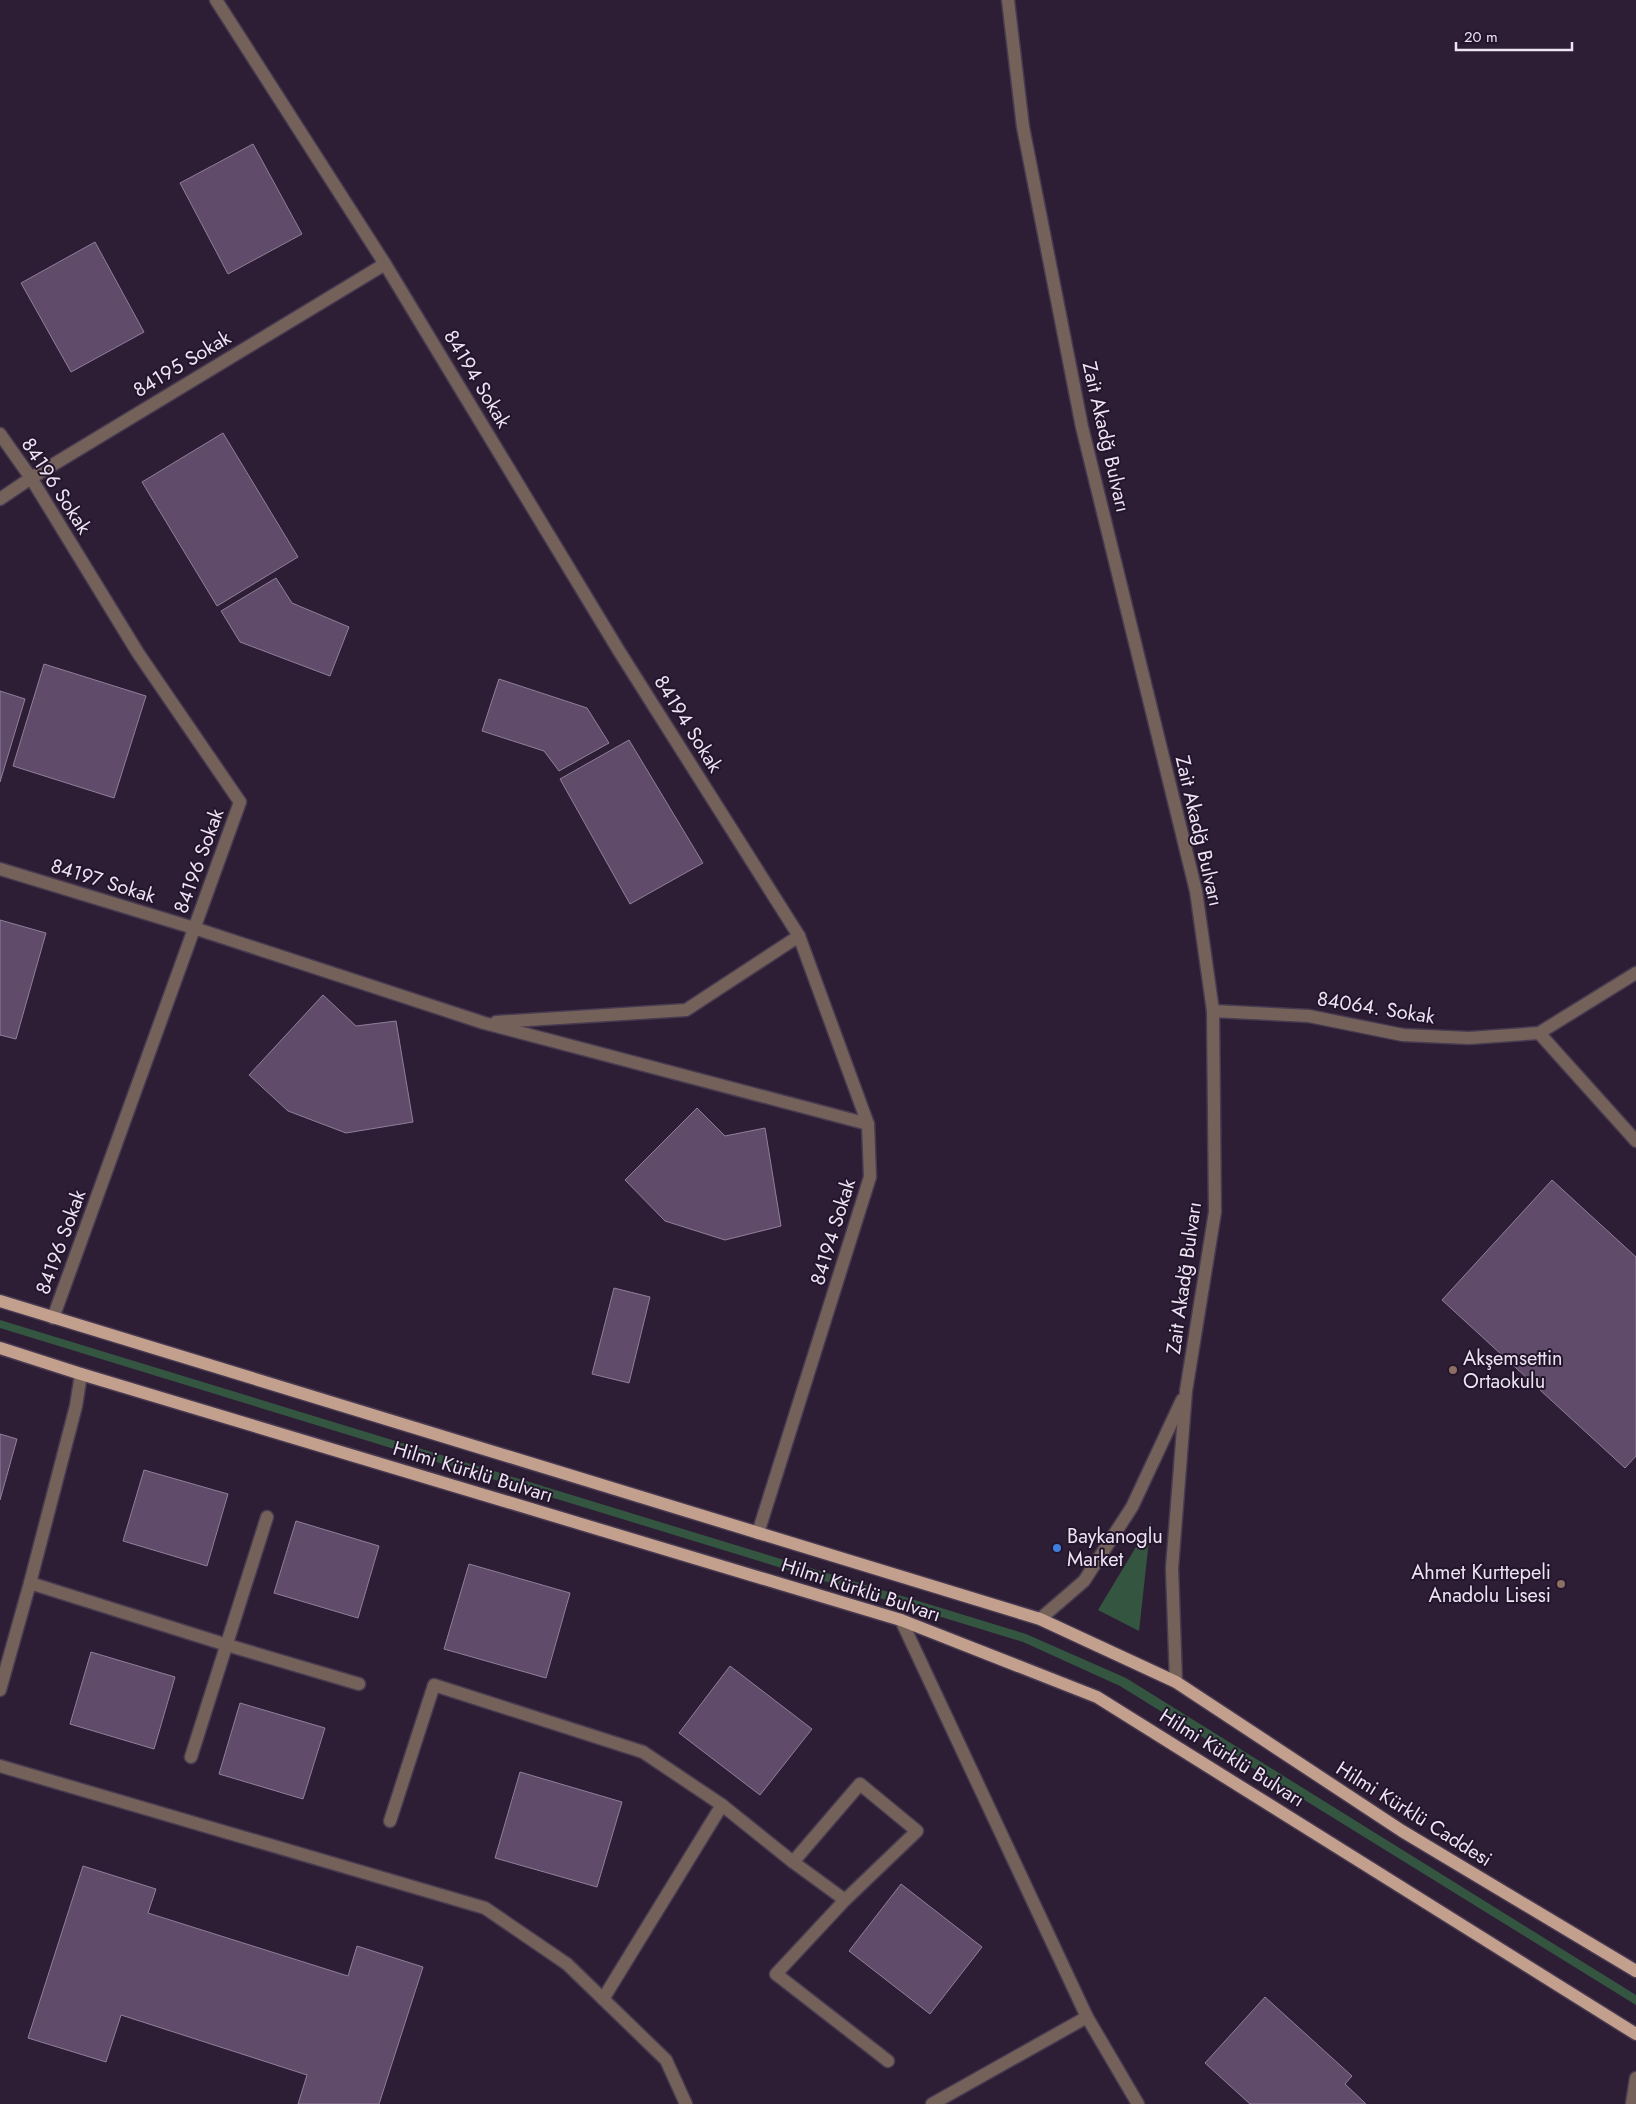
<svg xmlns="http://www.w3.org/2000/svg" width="1636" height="2104" font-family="Jost,sans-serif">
<rect width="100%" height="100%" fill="#2d1e35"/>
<g fill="#345641">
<path d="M0 1320 1026 1634 1126 1678 1636 1995V2005L1120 1686 1023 1642 0 1328Z"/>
<path d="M1151 1522 1139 1631 1098 1610Z"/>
</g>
<g fill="#604b6b" stroke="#907f9b">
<path d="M253 144 302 234 228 274 180 183Z"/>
<path d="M95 242 144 332 71 372 21 283Z"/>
<path d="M223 433 298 557 217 606 142 482Z"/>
<path d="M276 578 292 603 349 627 330 676 240 642 221 611Z"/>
<path d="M44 664 146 696 114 798 13 766Z"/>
<path d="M499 679 587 708 609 743 559 771 544 751 482 731Z"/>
<path d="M0 691 25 699 0 782Z"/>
<path d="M629 740 703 863 630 904 560 779Z"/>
<path d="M0 920 46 933 16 1039 0 1035Z"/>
<path d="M323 995 356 1026 396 1021 413 1122 346 1133 288 1111 249 1075Z"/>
<path d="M697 1108 725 1136 765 1128 781 1226 725 1240 665 1221 625 1180Z"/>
<path d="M1552 1180 1636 1257V1456L1625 1468 1442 1300Z"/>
<path d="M614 1288 650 1297 629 1383 592 1374Z"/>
<path d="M0 1434 17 1439 0 1500Z"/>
<path d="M144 1470 228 1494 207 1566 123 1541Z"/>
<path d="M296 1521 379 1546 358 1618 274 1593Z"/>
<path d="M469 1564 570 1593 546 1678 444 1649Z"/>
<path d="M91 1652 175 1677 154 1749 70 1724Z"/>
<path d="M730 1666 812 1729 760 1795 679 1733Z"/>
<path d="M240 1703 325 1728 303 1799 219 1774Z"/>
<path d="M520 1772 622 1802 597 1887 495 1858Z"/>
<path d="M83 1866 156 1889 148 1913 348 1976 357 1946 423 1967 379 2104H298L307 2075 121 2015 106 2062 28 2038Z"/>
<path d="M901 1884 982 1947 930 2014 849 1951Z"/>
<path d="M1265 1997 1352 2076 1345 2084 1366 2104H1250L1205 2063Z"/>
</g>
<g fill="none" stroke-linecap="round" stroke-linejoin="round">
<g stroke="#483a50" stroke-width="15">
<g id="minor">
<path d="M216 0 385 264 619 651 799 936 868 1124 870 1177 758 1533"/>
<path d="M1008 0 1023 127 1082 427 1196 891 1213 1011 1215 1212 1186 1391 1172 1568 1176 1682"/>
<path d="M0 434 31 478 138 653 240 802 53 1318"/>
<path d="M0 499 31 478 385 264"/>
<path d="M0 869 194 928 484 1023 868 1124"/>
<path d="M1213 1011 1309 1016 1403 1035 1469 1038 1539 1033 1636 973"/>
<path d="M496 1022 686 1010 799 936"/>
<path d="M1539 1033 1636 1141"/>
<path d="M30 1583 227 1645 359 1684"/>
<path d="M1040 1619 1084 1581 1132 1507 1182 1400"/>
<path d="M901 1620 1087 2017 1138 2104"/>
<path d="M0 1690 30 1583 76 1406 81 1374"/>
<path d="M191 1757 267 1517"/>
<path d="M0 1766 485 1908 567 1964 666 2060 686 2104"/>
<path d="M390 1821 434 1685 643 1752 722 1805 793 1862 845 1900"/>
<path d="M793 1862 860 1784 917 1831 845 1900 776 1974 888 2061"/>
<path d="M603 1999 722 1805"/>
<path d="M932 2104 1087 2017"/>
<path d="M1632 2104 1636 2078"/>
</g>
</g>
<g stroke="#483a50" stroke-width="15">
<g id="major">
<path d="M0 1301 1040 1619 1176 1682 1402 1831 1636 1971"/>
<path d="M0 1348 81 1374 901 1620 1097 1697 1636 2034"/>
</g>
</g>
<use href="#minor" stroke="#74625a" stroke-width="12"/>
<use href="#major" stroke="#c39f8e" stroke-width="12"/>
</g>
<g fill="#8d6e63" stroke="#23152b" stroke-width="2">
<circle cx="1453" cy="1370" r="5"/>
<circle cx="1561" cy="1584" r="5"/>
</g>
<circle fill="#3f7fe0" stroke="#23152b" stroke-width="2" cx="1057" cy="1548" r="5"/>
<g text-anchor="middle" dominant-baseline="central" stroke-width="4" stroke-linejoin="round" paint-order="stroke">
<g font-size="20" fill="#ede3f3" stroke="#23152b">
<text transform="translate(182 364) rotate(-31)">84195 Sokak</text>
<text transform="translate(477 379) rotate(59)">84194 Sokak</text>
<text transform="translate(1106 437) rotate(77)">Zait Akadğ Bulvarı</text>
<text transform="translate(56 486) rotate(57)">84196 Sokak</text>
<text transform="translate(688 724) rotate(58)">84194 Sokak</text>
<text transform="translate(1199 831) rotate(77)">Zait Akadğ Bulvarı</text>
<text transform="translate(199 861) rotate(-70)">84196 Sokak</text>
<text transform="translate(103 881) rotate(17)">84197 Sokak</text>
<text transform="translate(1376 1008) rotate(9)">84064. Sokak</text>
<text transform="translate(833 1232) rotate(-73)">84194 Sokak</text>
<text transform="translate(61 1242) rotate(-70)">84196 Sokak</text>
<text transform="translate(1184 1278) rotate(-82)">Zait Akadğ Bulvarı</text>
<text transform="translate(473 1472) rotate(17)">Hilmi Kürklü Bulvarı</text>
<text transform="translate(861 1590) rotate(18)">Hilmi Kürklü Bulvarı</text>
<text transform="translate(1232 1758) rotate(32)">Hilmi Kürklü Bulvarı</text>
<text transform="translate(1414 1814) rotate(32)">Hilmi Kürklü Caddesi</text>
</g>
<g font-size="20" fill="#ede3f3" stroke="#23152b" text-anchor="start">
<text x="1463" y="1358">Akşemsettin<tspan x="1463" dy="23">Ortaokulu</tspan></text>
<text x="1067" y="1536">Baykanoglu<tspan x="1067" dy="23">Market</tspan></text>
<text x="1551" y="1572" text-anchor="end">Ahmet Kurttepeli<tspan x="1551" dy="23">Anadolu Lisesi</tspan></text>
</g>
</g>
<path d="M1456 42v8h116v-8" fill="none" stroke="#ede3f3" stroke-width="2.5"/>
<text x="1464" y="42" font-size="15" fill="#ede3f3" stroke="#23152b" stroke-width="4" paint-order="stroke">20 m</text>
</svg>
